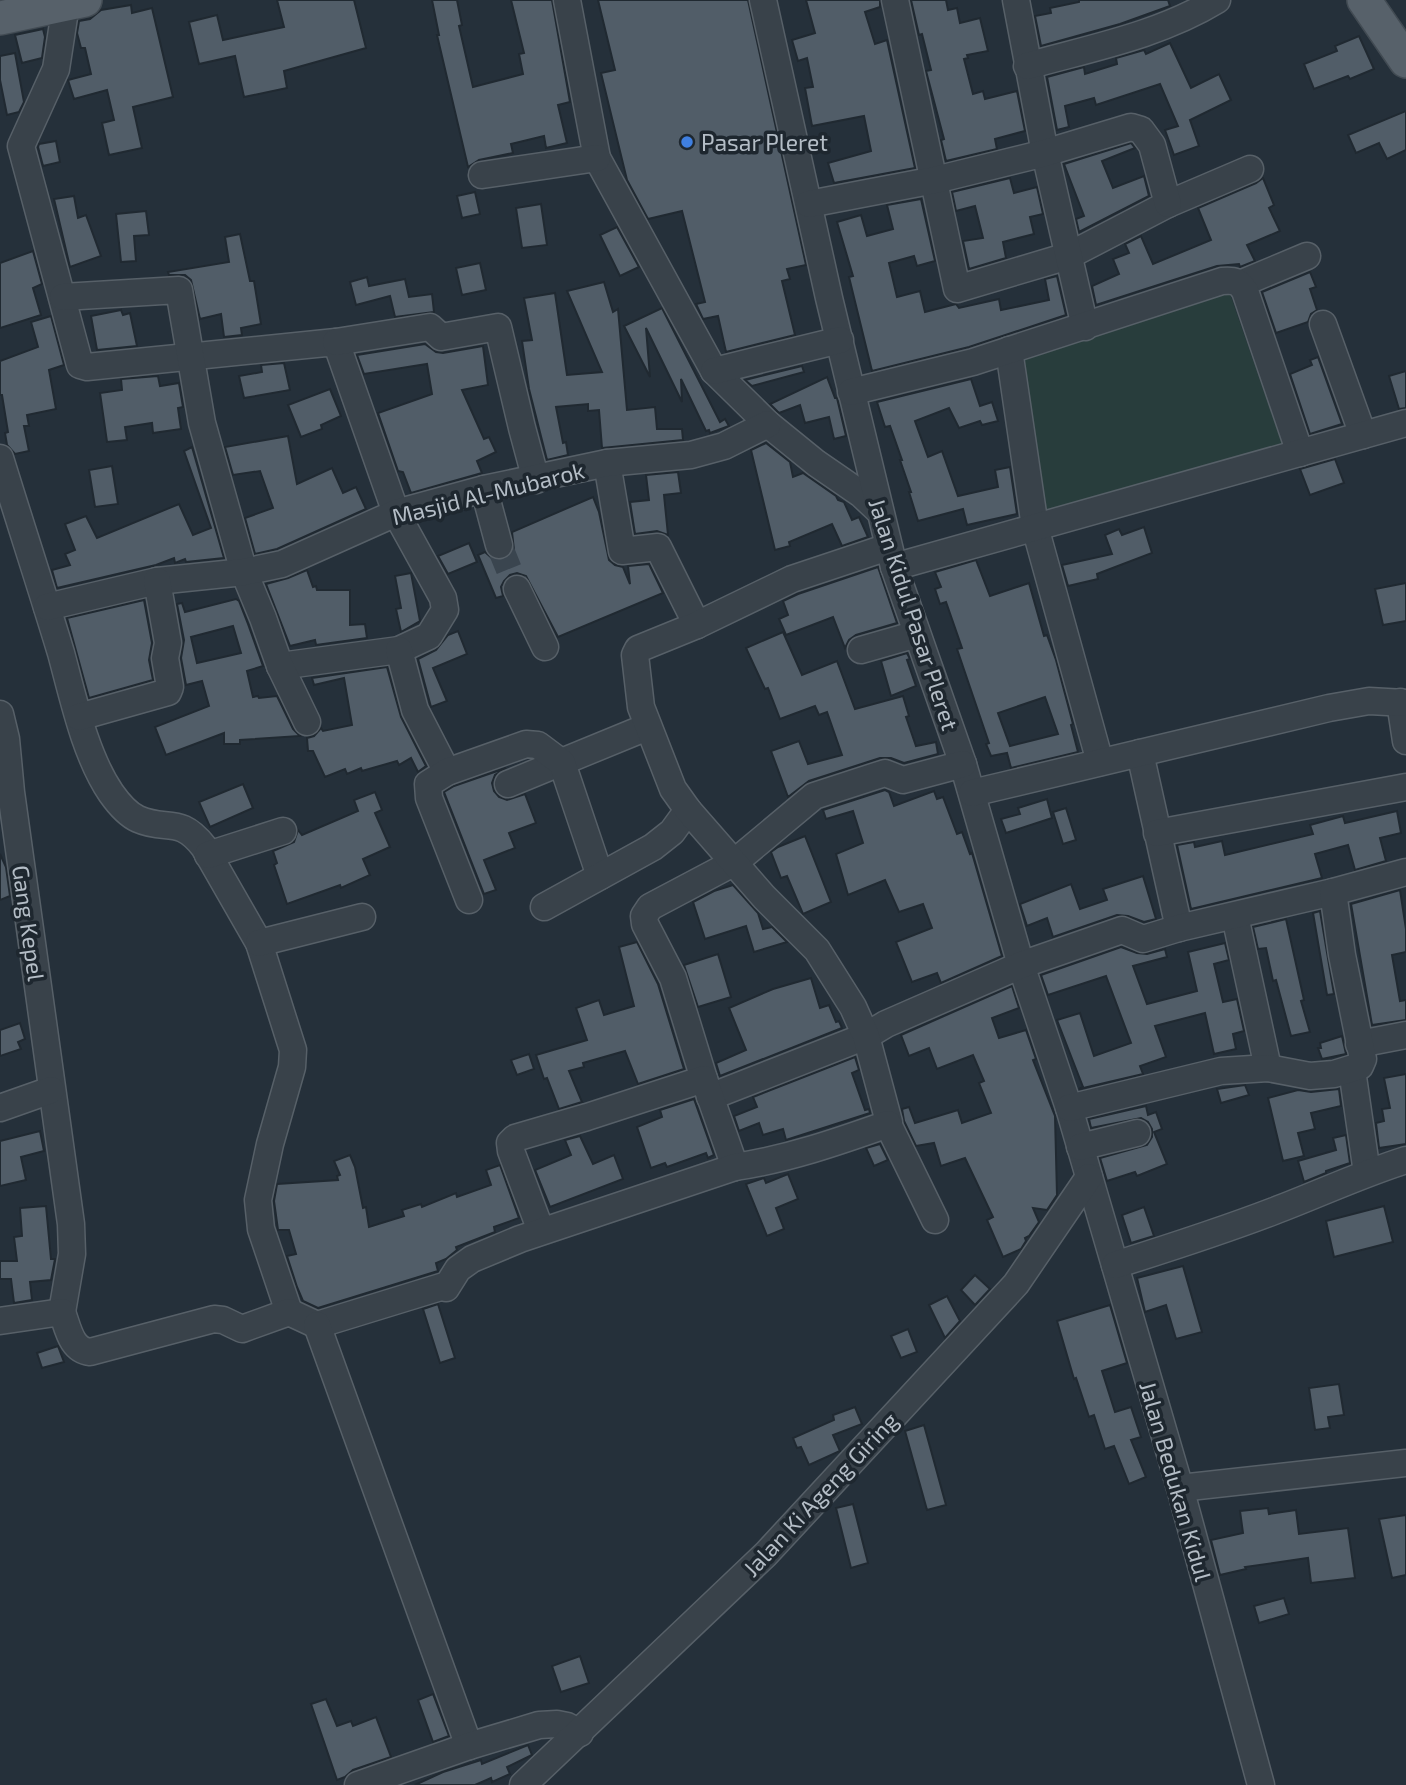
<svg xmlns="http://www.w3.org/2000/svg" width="1406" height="1785" font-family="'Exo 2',sans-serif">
<rect width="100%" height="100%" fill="#25303a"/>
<path fill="#283d3c" d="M1229 291 1284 449 1043 512 1022 357Z"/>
<g fill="#515d68" stroke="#202931" stroke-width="2" fill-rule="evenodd">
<path d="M277 0H354L366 48 284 71 287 88 244 97 235 56 199 64 189 22 217 15 223 40 284 27Z"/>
<path d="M432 0H457L462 25 459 26 473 87 523 74 519 54 524 53 511 0H552L570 102 558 105 567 143 546 148 544 136 511 144 513 153 479 160 468 167 437 35H439Z"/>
<path d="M598 0H748L806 265 787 269 790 279 782 281 795 335 726 352 718 316 703 319 696 304 705 302 682 211 648 219 627 180 601 73 615 70Z"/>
<path d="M806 0H880V7L865 12 875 44 887 40 915 168 834 183 828 163 871 151 864 116 812 126 805 88 813 87 807 58 798 61 792 40 815 33Z"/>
<path d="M911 0H946L948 10 957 8 960 23 980 18 988 51 967 55 968 58 964 59 973 94 983 91 985 99 1017 91 1025 131 995 139 997 149 946 161 941 140 944 139 926 71 931 70 922 34 919 35Z"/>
<path d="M1079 0H1168L1170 6 1120 24 1041 46 1035 16 1051 13 1050 8 1079 2Z"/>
<path d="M131 5 132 13 152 8 173 97 133 107 142 148 109 155 102 123 114 120 107 90 74 99 68 80 91 74 85 48H81L77 33 79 21 90 19 101 10Z"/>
<path d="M43 29 45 37 42 58 22 63 15 35Z"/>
<path d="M1359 36 1374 69 1350 79 1348 76 1314 89 1304 64 1337 51 1335 46Z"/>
<path d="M1170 43 1191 88 1219 74 1231 100 1190 120 1199 146 1174 155 1165 130 1178 126 1160 84 1096 105 1094 98 1065 106 1069 127 1057 130 1047 77 1084 67 1085 74 1117 64 1116 58 1144 50 1146 54Z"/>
<path d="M15 53 24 102 19 112 7 115 0 80V56Z"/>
<path d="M1406 111V150L1387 159 1379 143 1356 153 1348 135Z"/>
<path d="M56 141 60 162 43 166 38 147 39 144Z"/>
<path d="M1131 143 1135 148 1102 161 1113 188 1144 176 1149 196 1079 232 1076 219 1084 216 1064 164Z"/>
<path d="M1010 178 1014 193 1037 187 1043 214 1030 217 1034 234 1003 242 1006 258 969 269 963 241 983 238 975 206 956 211 952 192Z"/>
<path d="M1263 178 1274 205 1269 208 1280 231 1247 245 1255 261 1240 267 1239 264 1217 266 1096 305 1092 286 1119 274 1113 259 1129 253 1125 244 1141 236 1153 264 1211 240 1198 208 1256 183Z"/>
<path d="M475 192 480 214 462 218 457 196Z"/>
<path d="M74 196 78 218 86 215 101 256 70 267 54 199Z"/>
<path d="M921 199 935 261 917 266 914 256 889 263 897 297 920 291 925 312 956 304 959 308 999 299 1001 310 1049 300 1045 279 1057 276 1066 315 969 347 872 371 849 277 853 276 837 222 861 215 867 236 893 229 887 205Z"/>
<path d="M541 204 547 245 522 248 516 208Z"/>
<path d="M146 211 149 235 134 236 136 261 121 262 116 214Z"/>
<path d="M617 227 639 267 620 276 600 235Z"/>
<path d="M240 234 250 281H254L261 324 241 328 242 335 224 337 221 314 200 319 191 280 185 275H169L168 272 229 262 225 237Z"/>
<path d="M33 251 42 284 33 288 41 315 0 328V263Z"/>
<path d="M480 263 486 290 462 295 456 268Z"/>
<path d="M1310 272 1316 287 1310 289 1317 310 1311 314 1308 322 1276 333 1262 292Z"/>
<path d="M367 277 369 286 405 279 409 297 432 294 434 312 395 317 390 296 356 305 350 282Z"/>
<path d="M604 282 613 312 618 309 627 410 655 407 657 429H682L683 440 602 448 599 410 588 411V404L556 407 563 443 566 442 568 455 547 460 529 389 522 341 532 340 524 298 555 293 567 375 602 372 567 291Z"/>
<path d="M662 308 720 422 725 419 729 426 710 433 709 430 706 431 681 379 682 402 646 328 650 377 624 326Z"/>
<path d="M121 310 123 315 130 313 137 346 97 350 91 316Z"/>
<path d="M51 316 64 365 49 370 56 409 27 415 29 426H24L29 451 15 454 7 445 5 433 8 432 2 395H0V361L38 347 31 322Z"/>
<path d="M425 344 436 352 443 353 483 346 488 385 462 390 484 439 489 437 496 452 477 461 482 473 411 493 403 472 398 471 378 413 432 394 427 364 364 374 357 355Z"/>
<path d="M1318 357 1342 424 1310 434 1290 374 1312 365 1310 360Z"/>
<path d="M284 363 290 390 244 398 239 376 262 372 261 365Z"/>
<path d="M802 366 804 372 752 386 745 380Z"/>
<path d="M1406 371V408L1399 409 1389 376Z"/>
<path d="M158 376 160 386 179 383 183 407 178 408 181 429 153 433 152 423 125 427 127 440 107 442 100 393 122 390 121 379Z"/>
<path d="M827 377 835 398H837L846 436 834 439 829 417 805 423 800 405 779 413 770 404Z"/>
<path d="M971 379 980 406 992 402 998 421 982 425 980 421 959 428 949 408 915 421 928 457 942 451 958 496 998 487 995 470 1010 467 1017 514 967 525 963 509 918 521 909 492H911L900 460H902L890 426 885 427 877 402Z"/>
<path d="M330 389 341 416 321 425 322 429 301 437 288 405Z"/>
<path d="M288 436 297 484 332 468 343 493 356 487 366 509 277 549 255 554 245 518 273 508 260 471 233 475 225 447Z"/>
<path d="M766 443 790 462 793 477 803 473 836 496 838 500 844 502 852 520 859 517 868 537 842 546 832 524 789 542 790 546 775 550 751 450Z"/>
<path d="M192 447 224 558 186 562 185 559 175 563 174 558 156 565 57 588 52 570 70 565 65 554 75 550 65 524 86 516 97 538 179 504 193 535 211 528 184 451Z"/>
<path d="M1335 459 1344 483 1310 495 1300 469Z"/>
<path d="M112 466 118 504 95 507 89 470Z"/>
<path d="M678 472 681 493 664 495 668 535 657 531 635 534 630 502 649 500 646 475Z"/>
<path d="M593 497 599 512 609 560 615 565 623 567 630 584 628 566 649 564 663 593 558 637 526 576 517 573 510 575 504 581 501 587 503 596 496 598 478 555 485 552 494 560H504L510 557 514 550 512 532Z"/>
<path d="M1144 527 1152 553 1097 574 1098 579 1068 586 1062 565 1112 554 1105 535 1119 529 1122 535Z"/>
<path d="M469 543 477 562 448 574 438 556Z"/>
<path d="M976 560 990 596 1029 583 1044 636 1047 635 1056 660 1073 724 1071 725 1078 752 1011 768 1007 753 991 756 986 744 989 743 957 649 962 648 946 602 940 604 935 589 941 587 935 572ZM1045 697 1058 734 1010 746 998 713Z"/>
<path d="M878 567 897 623 856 635 849 640 845 648 833 617 786 635 779 619 788 615 783 601 798 594Z"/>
<path d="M307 570 313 587 316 586 317 590H350V625L365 624 367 638 316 645 315 640 290 646 266 584 288 578Z"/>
<path d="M411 573 420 621 401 632 396 609 401 608 395 576Z"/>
<path d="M1406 583V621L1383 625 1375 589Z"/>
<path d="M236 599 239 601 248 624 263 666 247 671 253 697 258 696 259 698 277 696 293 729 300 736 240 740V744H224V733L166 755 155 727 209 706 202 681 186 685 181 658 184 640 177 604 182 603 185 612ZM233 626 241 653 197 663 191 637Z"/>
<path d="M144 600 152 643 149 660 153 680 89 698 67 618Z"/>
<path d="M458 631 467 654 433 668 447 701 431 707 418 659 436 650 448 635Z"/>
<path d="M783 632 802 675 837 661 855 709 903 696 909 716 906 717 916 746 936 742 938 754 904 763 891 758H880L809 781 788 797 771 751 799 741 808 764 842 755 827 712 819 715 815 706 780 719 768 688 765 689 746 648Z"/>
<path d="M907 653 910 659 907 660 916 686 891 696 881 661Z"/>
<path d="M387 667 401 717 426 766 418 772 411 758 399 765 397 761 362 771 361 768 347 774 345 769 325 777 313 751H308L307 738 314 736 321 728 323 731 352 725 344 678 314 685 312 678Z"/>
<path d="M506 768 495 775 492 783 494 791 499 797 507 800 525 794 536 823 509 833 515 848 484 860 496 890 484 894 444 792 454 786Z"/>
<path d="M243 784 253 808 210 827 199 802Z"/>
<path d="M885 790 889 792 894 806 934 791 937 799 943 797 957 834 962 832 970 854 972 853 1002 956 941 983 937 973 912 982 896 942 932 928 923 904 899 912 885 880 848 895 836 854 863 843 853 811 826 819 823 810Z"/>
<path d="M375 792 382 810 375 813 390 847 363 859 370 875 341 888 340 885 287 904 274 865 277 863 273 851 294 842 298 830 302 835 358 811 354 800Z"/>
<path d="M1047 799 1052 818 1006 833 1001 819 1020 814 1018 808Z"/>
<path d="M1066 808 1076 840 1063 844 1053 812Z"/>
<path d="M1397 811 1401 833 1380 838 1386 861 1355 870 1348 845 1315 854 1322 878 1191 909 1177 845 1194 842 1195 847 1222 841 1225 855 1313 834 1310 825 1343 816 1345 823Z"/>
<path d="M805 836 831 902 803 914 787 876 781 878 771 852 778 847Z"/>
<path d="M0 854 6 867 10 896 0 900Z"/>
<path d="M1143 876 1156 919 1144 922 1128 916 1117 915 1053 937 1047 918 1027 926 1020 904 1071 884 1080 909 1107 900 1103 889Z"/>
<path d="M733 885 758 913 763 929 772 927 787 942 754 952 746 926 705 939 693 902 714 891Z"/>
<path d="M1400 890 1406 929V952L1392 955 1400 1001 1406 1000V1020L1372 1025 1351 904Z"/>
<path d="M1320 911 1334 994 1327 995 1313 913Z"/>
<path d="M1286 919 1304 1000 1301 1001 1310 1032 1291 1036 1276 980 1273 981 1266 948 1258 949 1253 927Z"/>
<path d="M637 942 658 984 684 1069 638 1084 625 1051 583 1063 584 1067 569 1071 582 1102 559 1109 547 1078 544 1079 536 1055 587 1040 576 1008 599 1000 604 1015 634 1006 619 947Z"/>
<path d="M1225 943 1229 960 1214 964 1223 1002 1237 999 1244 1031 1233 1034 1236 1049 1214 1054 1205 1013 1155 1026 1166 1057 1140 1066 1143 1074 1079 1089 1083 1087 1057 1020 1080 1013 1094 1056 1131 1043 1106 976 1048 995 1041 975 1121 947 1137 953 1147 954 1165 949 1167 957 1133 966 1147 1004 1197 991 1188 952Z"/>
<path d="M718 954 731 997 698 1007 684 965Z"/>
<path d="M811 978 820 1008 829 1005 836 1022 839 1021 842 1028 720 1076 716 1063 746 1050 729 1008 773 989Z"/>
<path d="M1012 986 1019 1008 992 1018 999 1038 1026 1030 1036 1059 1033 1060 1055 1116 1057 1195 1047 1210 1033 1208 1039 1222 1029 1236 1025 1238 1026 1241 1021 1249 1003 1257 987 1220 993 1217 965 1158 941 1166 934 1143 916 1146 904 1121 902 1109 909 1107 915 1123 958 1110 962 1123 991 1113 979 1083 984 1081 973 1055 937 1069 929 1048 909 1056 901 1035Z"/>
<path d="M20 1023 25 1039 18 1042 21 1049 0 1056V1030Z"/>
<path d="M1342 1036 1346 1054 1322 1059 1318 1048H1321L1320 1043Z"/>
<path d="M529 1054 534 1069 517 1075 511 1060Z"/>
<path d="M855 1057 859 1070 852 1073 865 1110 869 1109 870 1113 786 1140 783 1129 763 1135 759 1123 739 1131 734 1116 757 1107 753 1097Z"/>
<path d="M1406 1074V1144L1379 1148 1376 1123 1384 1121 1382 1109 1390 1108 1384 1078Z"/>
<path d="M1245 1085 1249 1095 1221 1103 1217 1089Z"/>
<path d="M1339 1089 1341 1106 1311 1113 1315 1129 1298 1133 1304 1156 1283 1161 1268 1098 1298 1090 1311 1092Z"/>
<path d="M694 1099 714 1155 708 1158 706 1153 667 1167 665 1163 651 1168 637 1127 662 1117 660 1110Z"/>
<path d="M1146 1106 1148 1115 1156 1112 1162 1129 1154 1132 1167 1164 1137 1176 1135 1172 1107 1181 1100 1158 1147 1145 1152 1137V1129L1148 1122 1141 1118 1091 1128 1089 1119Z"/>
<path d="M40 1131 44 1151 21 1157 26 1180 0 1186V1141Z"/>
<path d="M1346 1135 1350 1163 1326 1171V1173L1304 1182 1298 1161 1336 1150 1333 1138Z"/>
<path d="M580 1136 593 1164 614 1155 623 1179 550 1207 535 1170 571 1155 565 1140Z"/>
<path d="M880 1144 888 1160 874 1166 866 1148Z"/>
<path d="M350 1155 355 1167 363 1208 366 1207 369 1227 404 1216 402 1210 421 1204 422 1207 456 1193 457 1197 491 1185 486 1170 500 1165 519 1218 494 1227 495 1232 456 1247 457 1250 446 1259 436 1263 438 1271 318 1308 303 1301 297 1287 287 1256 296 1254 289 1230H278L274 1201 277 1184 338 1180 337 1176 340 1175 334 1161Z"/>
<path d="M788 1174 798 1199 776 1208 784 1229 767 1236 746 1184 764 1178 766 1183Z"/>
<path d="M46 1206 51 1259H55L51 1280 30 1282 32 1300 14 1303 11 1279H0V1261H17L14 1237 22 1236 20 1208Z"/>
<path d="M1384 1206 1393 1242 1334 1257 1326 1221Z"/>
<path d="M1144 1207 1154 1236 1131 1243 1122 1215Z"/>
<path d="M1183 1266 1202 1332 1176 1339 1166 1305 1145 1312 1137 1278Z"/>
<path d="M975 1275 990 1289 975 1305 961 1290Z"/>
<path d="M947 1296 960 1321 945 1338 929 1305Z"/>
<path d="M438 1304 455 1358 440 1363 423 1309Z"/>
<path d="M1110 1305 1127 1363 1102 1371 1115 1412 1131 1407 1141 1437 1131 1440 1146 1477 1129 1484 1114 1446 1105 1449 1094 1415 1089 1417 1076 1378 1074 1379 1057 1321Z"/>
<path d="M908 1329 917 1352 901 1358 891 1336Z"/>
<path d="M58 1346 64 1362 42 1368 37 1353Z"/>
<path d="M1339 1384 1344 1415 1328 1417 1330 1428 1315 1430 1309 1388Z"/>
<path d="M855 1407 862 1424 833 1435 840 1451 809 1465 801 1447 797 1448 793 1438 834 1420 833 1415Z"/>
<path d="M924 1425 946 1505 927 1510 905 1431Z"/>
<path d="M853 1504 868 1563 851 1568 836 1508Z"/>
<path d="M1268 1508 1269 1514 1296 1510 1299 1534 1348 1528 1355 1578 1311 1583 1308 1558 1245 1567 1246 1569 1220 1575 1211 1540 1243 1533 1240 1511Z"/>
<path d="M1406 1515V1575L1392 1578 1379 1519Z"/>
<path d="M1284 1598 1289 1614 1259 1623 1254 1606Z"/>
<path d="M580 1656 589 1683 561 1692 552 1666Z"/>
<path d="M433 1694 449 1736 433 1742 418 1700Z"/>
<path d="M326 1699 337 1726 351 1721 353 1726 376 1717 391 1757 353 1770 345 1777 337 1780 311 1704Z"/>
<path d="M528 1745 532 1755 507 1767 510 1774 492 1782 491 1778 475 1785H415L443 1772 481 1760 482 1764Z"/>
</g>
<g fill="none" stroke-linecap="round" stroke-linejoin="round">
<path stroke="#3a454f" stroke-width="26" stroke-dasharray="26 13" stroke-linecap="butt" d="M499 545 517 589"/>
<g stroke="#576068" stroke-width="29">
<g id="minor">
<path d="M567 0 597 158 714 371 768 424 816 463 861 494 878 510"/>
<path d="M763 0 829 298 894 567 963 764 1021 965 1069 1108 1180 1488 1261 1785"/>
<path d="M895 0 957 289 1068 256 1168 204 1250 169"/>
<path d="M1016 0 1045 153 1085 327"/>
<path d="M66 4 56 69 21 146 80 365 87 367 336 342 396 513 443 598 445 610 429 636 399 650 280 666"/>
<path d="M1027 66C1091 48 1160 35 1217 0"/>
<path d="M482 175 597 158"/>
<path d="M809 204 935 180 1045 153 1131 127 1141 130 1152 145 1168 204"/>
<path d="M1240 284 1307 256"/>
<path d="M63 297 179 290 202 423 244 572 263 618 280 666 307 722"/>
<path d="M1323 324 1363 435"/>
<path d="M336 342 430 327 441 337 498 327 522 428 536 480"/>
<path d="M1009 350 1035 527 1100 762"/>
<path d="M714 371 840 340"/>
<path d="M851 392 973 362 1222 281C1234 280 1239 281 1245 291L1300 453"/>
<path d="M0 458C20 523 41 587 61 653 73 697 85 755 111 793 118 803 127 814 138 819 167 832 179 815 204 847L259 943 293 1050 292 1067 270 1144 258 1200 261 1229 289 1312"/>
<path d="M607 463 622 551 658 547 697 625"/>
<path d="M484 489 499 545"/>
<path d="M894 567 1406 423"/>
<path d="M517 589 545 647"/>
<path d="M47 607 157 581 244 572 282 564 396 513 484 489 607 463 691 455 724 446 768 424"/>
<path d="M399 650 415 710 447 772"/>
<path d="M861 650 917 634"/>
<path d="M1400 702 1406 741"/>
<path d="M0 714 6 739 11 792 71 1224 72 1254 62 1312"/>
<path d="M79 717 168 692 170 687 165 658 168 643 157 581"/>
<path d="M1140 753 1179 928"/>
<path d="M508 784 647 727"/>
<path d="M972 793 1329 708 1369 701 1406 703"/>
<path d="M1157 833 1406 787"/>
<path d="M208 855 283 831"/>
<path d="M469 900 429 798 428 784 447 772 526 744 538 745 562 763 600 876"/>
<path d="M544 907 653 847 672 832 688 810"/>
<path d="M1235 916 1268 1068"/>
<path d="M259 943 362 917"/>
<path d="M1359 1044 1406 1035"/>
<path d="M1352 1070 1367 1173"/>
<path d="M704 1079 673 978 645 924 644 916 650 907 735 862 814 796 885 773 903 780 963 764"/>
<path d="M710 1097 866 1036 886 1024 1021 965 1122 930 1143 939 1179 928 1333 892"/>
<path d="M0 1108 51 1090"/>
<path d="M1069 1108 1221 1071 1268 1068 1310 1076 1334 1074 1360 1066 1363 1059 1342 955 1333 892 1406 872"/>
<path d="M888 1124 889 1122 866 1036 853 1007 817 950 764 897 688 810 673 789 641 707 635 655 638 649 697 625 792 579 888 547"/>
<path d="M1080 1147 1137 1133"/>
<path d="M541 1231 511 1151 510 1143 515 1138 587 1117 704 1079 735 1167"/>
<path d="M1115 1265C1169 1248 1222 1231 1274 1211 1319 1194 1361 1174 1406 1160"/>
<path d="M0 1321 62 1312C68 1328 71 1350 90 1352L214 1319 223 1320 242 1329 289 1312 317 1325 444 1286 446 1288 458 1269 472 1259 520 1239 735 1167C788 1159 837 1142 888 1124L935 1220"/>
<path d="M317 1325 469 1746"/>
<path d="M1180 1488 1406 1463"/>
<path d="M358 1785 469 1746 539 1725 557 1724 567 1726 580 1733"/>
<path d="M523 1785 766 1554 1016 1284 1089 1177"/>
</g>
</g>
<g stroke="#424b53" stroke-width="36">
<g id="major">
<path d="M1364 0 1406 61"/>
<path d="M0 18 85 0"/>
</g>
</g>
<use href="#minor" stroke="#39424a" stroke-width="26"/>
<use href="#major" stroke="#57616a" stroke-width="33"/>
</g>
<circle fill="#3f7fe0" stroke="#1e272f" stroke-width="2.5" cx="687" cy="142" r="7"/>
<g text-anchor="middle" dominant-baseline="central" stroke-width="7" stroke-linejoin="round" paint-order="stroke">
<g font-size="23" fill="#b4bdc6" stroke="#1e272f" text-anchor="start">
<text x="701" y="142">Pasar Pleret</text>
</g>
<g font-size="23" fill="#b4bdc6" stroke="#1e272f">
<text transform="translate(488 493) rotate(-14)">Masjid Al-Mubarok</text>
<text transform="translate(914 614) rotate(72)">Jalan Kidul Pasar Pleret</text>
<text transform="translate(29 923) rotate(82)">Gang Kepel</text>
<text transform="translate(1176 1481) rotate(74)">Jalan Bedukan Kidul</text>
<text transform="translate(820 1494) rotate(-47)">Jalan Ki Ageng Giring</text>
</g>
</g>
</svg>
